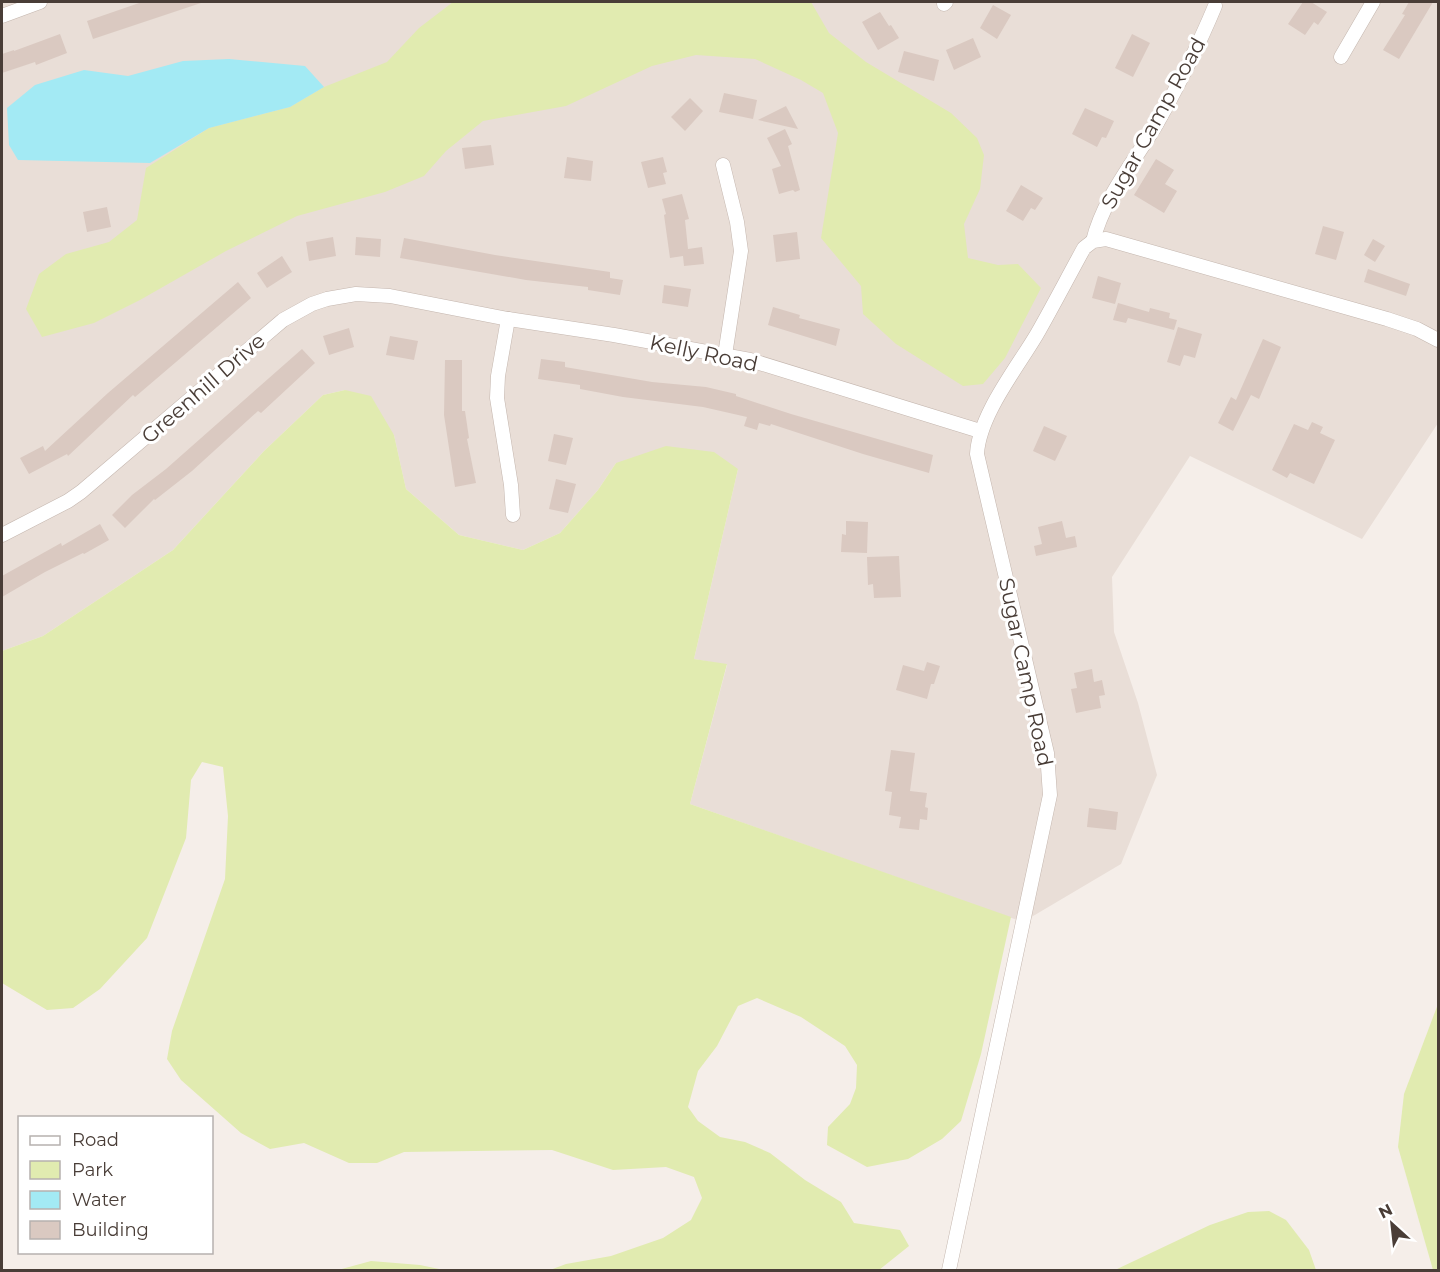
<svg xmlns="http://www.w3.org/2000/svg" width="1440" height="1272" font-family="Montserrat,sans-serif">
<rect width="100%" height="100%" fill="#f5eee9"/>
<path fill="#e9ded7" d="M2 2H1438V250L1437 254 1438 255V423L1362 539 1190 456 1112 577 1114 632 1138 703 1157 775 1121 864 1023 922 690 804 727 665 694 659 738 469 616 463 598 490 560 533 523 550 459 535 406 489 394 435 345 390 323 395 264 451 173 550 43 636 2 651Z"/>
<g fill="#e1ebb0">
<path d="M453 2H811L829 33 866 62 951 113 977 138 984 155 980 189 964 224 968 258 998 265 1018 264 1041 288 1005 358 983 384 963 386 896 344 863 314 861 286 821 238 838 133 823 93 801 80 755 59 696 55 652 66 566 106 483 121 446 151 424 176 385 192 297 216 226 251 140 300 94 323 42 337 26 309 39 274 66 254 109 242 137 220 146 168 209 128 290 107 324 87 387 62 419 28Z"/>
<path d="M345 390 371 396 394 435 406 489 459 535 523 550 560 533 598 490 616 463 666 446 714 452 738 469 694 659 727 664 690 804 1011 917 981 1054 961 1121 942 1139 908 1159 867 1167 827 1145 828 1127 850 1104 856 1088 857 1065 845 1046 801 1017 757 998 738 1006 717 1046 698 1071 688 1107 698 1121 720 1137 745 1142 770 1153 805 1180 841 1202 854 1223 900 1230 909 1246 879 1270H550L566 1264 611 1256 663 1238 691 1220 702 1198 694 1177 666 1167 613 1170 552 1150 404 1152 377 1163H349L304 1143 270 1149 241 1133 181 1080 167 1059 172 1031 225 879 228 816 223 767 202 762 191 780 186 838 147 938 100 989 73 1008 47 1010 2 983V651L43 636 173 550 264 451 323 395Z"/>
<path d="M1438 1004V1270H1433L1398 1147 1404 1094Z"/>
<path d="M1269 1211 1286 1220 1309 1250 1316 1270H1115L1210 1225 1248 1212Z"/>
<path d="M371 1261 420 1265 444 1270H338Z"/>
</g>
<path fill="#a3eaf4" d="M229 59 305 66 324 87 290 107 209 128 150 163 18 160 9 145 7 108 35 85 84 70 128 76 183 61Z"/>
<g fill="#dac9c1">
<path d="M142 2H201V3L93 39 87 21Z"/>
<path d="M1303 2H1311L1327 12 1318 25 1314 22 1305 35 1288 24Z"/>
<path d="M1409 2H1433L1399 59 1383 50 1405 15 1402 14Z"/>
<path d="M993 5 1011 15 997 39 980 28Z"/>
<path d="M880 12 889 26 891 25 899 38 878 50 862 22Z"/>
<path d="M60 34 67 53 36 65 35 62 2 73V54L14 50V51Z"/>
<path d="M1132 34 1150 43 1133 77 1115 68Z"/>
<path d="M973 38 981 57 954 70 946 50Z"/>
<path d="M904 51 939 60 934 81 898 72Z"/>
<path d="M724 93 757 100 753 119 719 112Z"/>
<path d="M690 98 703 111 685 131 671 117Z"/>
<path d="M786 106 798 129 758 120Z"/>
<path d="M1085 108 1114 121 1106 138 1102 137 1097 147 1072 134Z"/>
<path d="M785 129 792 144 788 146 800 190 795 192 793 190 779 194 772 169 781 166 767 138Z"/>
<path d="M491 145 494 165 465 169 462 148Z"/>
<path d="M567 157 593 161 591 181 564 178Z"/>
<path d="M663 157 667 172 663 173 666 184 648 188 641 162Z"/>
<path d="M1156 159 1174 170 1165 184 1177 191 1164 213 1134 195Z"/>
<path d="M1021 185 1043 198 1035 210 1031 208 1023 221 1006 211Z"/>
<path d="M682 194 689 219 685 220 688 249 702 247 704 264 684 266 683 256 670 258 664 215 666 214 662 199Z"/>
<path d="M107 207 111 227 87 232 83 212Z"/>
<path d="M1323 226 1344 232 1336 260 1315 254Z"/>
<path d="M797 232 800 259 776 262 773 235Z"/>
<path d="M333 237 336 256 309 261 306 242Z"/>
<path d="M356 237 381 239 380 257 355 255Z"/>
<path d="M404 238 495 255 610 272V278L623 280 620 295 588 290V287L526 280 400 258Z"/>
<path d="M1373 239 1385 246 1375 262 1364 255Z"/>
<path d="M282 256 292 272 267 288 257 273Z"/>
<path d="M1368 269 1410 284 1406 296 1364 282Z"/>
<path d="M1098 276 1121 283 1115 304 1092 298Z"/>
<path d="M238 282 251 298 135 397 133 395 68 456 67 454 29 474 20 458 43 446 45 451 108 393Z"/>
<path d="M664 285 691 289 688 307 662 303Z"/>
<path d="M1118 303 1149 312 1150 308 1170 313 1169 318 1177 320 1174 330 1128 318 1126 323 1113 320Z"/>
<path d="M773 307 800 315 799 318 840 329 836 346 768 325Z"/>
<path d="M1178 327 1202 334 1195 358 1184 355 1180 366 1167 362Z"/>
<path d="M349 328 354 347 329 355 323 336Z"/>
<path d="M390 336 418 341 414 360 386 355Z"/>
<path d="M1263 339 1281 347 1259 399 1251 395 1233 431 1218 423 1231 397 1236 400Z"/>
<path d="M302 349 315 363 261 413 258 411 192 471 155 500 154 499 125 528 112 515 132 495 166 469Z"/>
<path d="M541 359 565 362V367L652 382 706 387 736 394V396L791 414 933 455 929 473 863 454 771 424 770 426 759 423 757 430 744 426 747 417 703 407 623 397 580 389V385L538 379Z"/>
<path d="M445 360H462V411H465L469 438 467 439 476 483 455 487 444 415Z"/>
<path d="M1312 422 1323 427 1320 433 1335 440 1314 484 1290 473 1287 478 1272 470 1294 424 1308 430Z"/>
<path d="M1044 426 1067 436 1055 461 1033 451Z"/>
<path d="M554 434 573 438 566 465 548 461Z"/>
<path d="M556 479 576 484 568 513 549 509Z"/>
<path d="M846 521 868 522 867 553 841 552 842 534 846 535Z"/>
<path d="M1062 521 1066 538 1075 536 1077 547 1036 556 1034 546 1042 544 1038 527Z"/>
<path d="M100 524 109 540 84 554 83 553 45 572 2 597V576L61 543 62 546Z"/>
<path d="M899 556 901 597 874 598 873 584 868 585 867 557Z"/>
<path d="M927 662 940 666 934 684H931L927 699 896 690 903 665 924 671Z"/>
<path d="M1092 669 1094 682 1102 680 1105 695 1099 696 1101 708 1076 713 1071 689 1077 688 1074 673Z"/>
<path d="M891 750 915 753 910 791 927 793 925 807 928 808 927 820 920 819 919 830 899 828 901 817 889 815 892 792 885 791Z"/>
<path d="M1089 808 1118 812 1116 830 1087 827Z"/>
</g>
<g fill="none" stroke-linecap="round" stroke-linejoin="round">
<g stroke="#c4b6ae" stroke-width="15">
<g id="street">
<path d="M944 4 946 2"/>
<path d="M2 16 40 2"/>
<path d="M1341 57 1373 2"/>
<path d="M723 165 737 222 741 251 725 355"/>
<path d="M1093 241C1103 199 1134 162 1156 125 1178 86 1198 47 1215 6"/>
<path d="M508 319 498 376 497 398 511 485 513 515"/>
<path d="M2 535 68 501 81 492 283 320 312 304 327 299 356 294 390 296 508 319 614 335 750 360 980 431"/>
<path d="M949 1270 1050 795 1047 753 977 454C979 415 1017 368 1037 334 1053 306 1068 277 1084 248L1093 241 1106 239 1387 319 1417 329 1438 340"/>
</g>
</g>
<use href="#street" stroke="#fff" stroke-width="14"/>
</g>
<g text-anchor="middle" dominant-baseline="central" stroke-width="6" stroke-linejoin="round" paint-order="stroke">
<g font-size="21" fill="#493d37" stroke="#fff">
<text transform="translate(1153 123) rotate(-61)">Sugar Camp Road</text>
<text transform="translate(704 353) rotate(12)">Kelly Road</text>
<text transform="translate(203 388) rotate(-41)">Greenhill Drive</text>
<text transform="translate(1026 672) rotate(78)">Sugar Camp Road</text>
</g>
</g>
<rect width="1440" height="1272" fill="none" stroke="#493d37" stroke-width="6"/>
<rect x="18" y="1116" width="195" height="138" fill="#ffffff" stroke="#b6b1af" stroke-width="1.5"/>
<rect x="30" y="1136" width="30" height="9" fill="#ffffff" stroke="#b6b1af" stroke-width="1.5"/>
<text x="72" y="1146" font-size="18" fill="#493d37">Road</text>
<rect x="30" y="1161" width="30" height="18" fill="#e1ebb0" stroke="#b6b1af" stroke-width="1.5"/>
<text x="72" y="1176" font-size="18" fill="#493d37">Park</text>
<rect x="30" y="1191" width="30" height="18" fill="#a3eaf4" stroke="#b6b1af" stroke-width="1.5"/>
<text x="72" y="1206" font-size="18" fill="#493d37">Water</text>
<rect x="30" y="1221" width="30" height="18" fill="#dac9c1" stroke="#b6b1af" stroke-width="1.5"/>
<text x="72" y="1236" font-size="18" fill="#493d37">Building</text>
<g transform="translate(1392 1224) rotate(333)" stroke="#ffffff" stroke-width="4.5" paint-order="stroke">
<path d="M0-4.5L10 22L0 15L-10 22Z" fill="#493d37"/>
<text y="-9" font-size="16" font-weight="bold" text-anchor="middle" fill="#493d37">N</text>
</g>
</svg>
